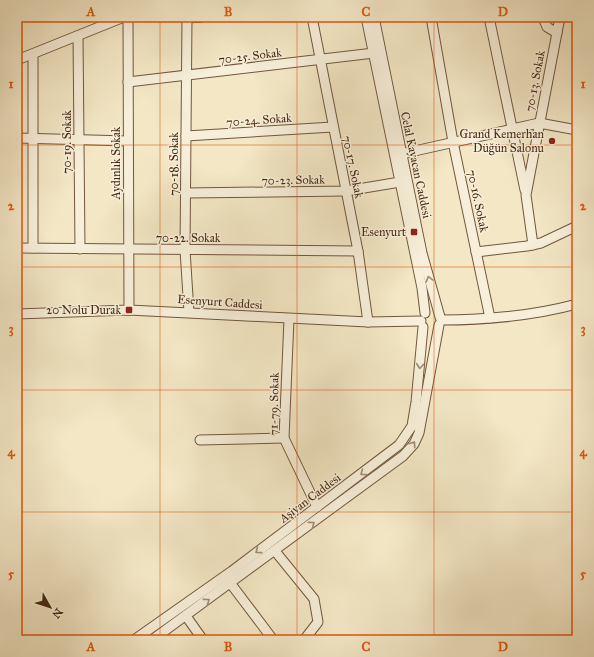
<svg xmlns="http://www.w3.org/2000/svg" width="594" height="657" font-family="'IM FELL Great Primer',serif">
<rect width="100%" height="100%" fill="#f3e7c5"/>
<filter id="stains"><feTurbulence type="fractalNoise" baseFrequency=".005" numOctaves="4"/><feColorMatrix values="0 0 0 0 .2 0 0 0 0 .09 0 0 0 0 .02 0 0 0 .5 -.17"/></filter>
<radialGradient id="worn" r=".72"><stop offset=".6" stop-color="#630" stop-opacity="0"/><stop offset="1" stop-color="#630" stop-opacity=".3"/></radialGradient>
<g fill="none" stroke-linecap="round" stroke-linejoin="round">
<g stroke="#72573d" stroke-width="11">
<g id="minor">
<path d="M128 17 129 310"/>
<path d="M187 17 185 250 189 312"/>
<path d="M312 17 358 251 368 322"/>
<path d="M366 17 422 288 425 313"/>
<path d="M374 17 422 253 440 317"/>
<path d="M431 17 453 142 490 318"/>
<path d="M489 17 525 190"/>
<path d="M543 17 547 27 557 33"/>
<path d="M187 18 202 17"/>
<path d="M78 36 80 249"/>
<path d="M33 54V248"/>
<path d="M17 60 124 17"/>
<path d="M128 82 374 53"/>
<path d="M186 136 333 127"/>
<path d="M17 138 128 141"/>
<path d="M401 154 539 123 577 130"/>
<path d="M186 193 346 191 400 182"/>
<path d="M533 245 526 195 560 17"/>
<path d="M17 248 358 251"/>
<path d="M476 252 527 246 541 243 577 226"/>
<path d="M17 314 129 310 368 322 421 321"/>
<path d="M289 319 284 438 317 507"/>
<path d="M441 320C487 320 532 316 577 304"/>
<path d="M200 440 284 438"/>
<path d="M275 551 314 599 318 622 304 640"/>
<path d="M231 584 271 637"/>
<path d="M186 616 203 640"/>
<path d="M134 640 232 571 399 445 412 426 416 402 423 327"/>
<path d="M152 640 403 456 414 444 419 433 439 325"/>
</g>
</g>
<use href="#minor" stroke="#f7efd9" stroke-width="9"/>
</g>
<defs><path id="oneway-chevron" d="M-2-3.5L2.5 0L-2 3.5" fill="none" stroke-width="1.6" stroke-linecap="round" stroke-linejoin="round"/></defs>
<g stroke="#9f8b74">
<use href="#oneway-chevron" transform="translate(429 279) rotate(-105)"/>
<use href="#oneway-chevron" transform="translate(420 366) rotate(95)"/>
<use href="#oneway-chevron" transform="translate(413 444) rotate(-56)"/>
<use href="#oneway-chevron" transform="translate(363 473) rotate(143)"/>
<use href="#oneway-chevron" transform="translate(312 524) rotate(-37)"/>
<use href="#oneway-chevron" transform="translate(258 551) rotate(143)"/>
<use href="#oneway-chevron" transform="translate(207 601) rotate(-36)"/>
</g>
<path fill="none" stroke="#e0560c" stroke-width="1" stroke-opacity="0.55" d="M160 17V640M297 17V640M434 17V640M17 145H577M17 267H577M17 390H577M17 512H577"/>
<g fill="#8f2418" stroke="#f7efd9" stroke-width="1.5">
<circle cx="552" cy="141" r="4"/>
<rect x="410" y="228" width="8" height="8" rx="2"/>
<rect x="125" y="306" width="8" height="8" rx="2"/>
</g>
<g text-anchor="middle" dominant-baseline="central" stroke-width="3" stroke-linejoin="round" paint-order="stroke">
<g font-size="12" fill="#472710" stroke="#f7efd9">
<text transform="translate(250 56) rotate(-7)">70-25. Sokak</text>
<text transform="translate(535 81) rotate(-79)">70-13. Sokak</text>
<text transform="translate(259 120) rotate(-4)">70-24. Sokak</text>
<text transform="translate(67 142) rotate(-90)">70-19. Sokak</text>
<text transform="translate(116 163) rotate(-90)">Aydınlık Sokak</text>
<text transform="translate(174 164) rotate(-90)">70-18. Sokak</text>
<text transform="translate(416 165) rotate(78)">Celal Kayacan Caddesi</text>
<text transform="translate(353 167) rotate(78)">70-17. Sokak</text>
<text transform="translate(293 180) rotate(-1)">70-23. Sokak</text>
<text transform="translate(478 201) rotate(78)">70-16. Sokak</text>
<text x="188" y="238">70-22. Sokak</text>
<text transform="translate(220 302) rotate(4)">Esenyurt Caddesi</text>
<text transform="translate(274 404) rotate(-89)">71-79. Sokak</text>
<text transform="translate(310 498) rotate(-37)">Aşiyan Caddesi</text>
</g>
<g font-size="12" fill="#472710" stroke="#f7efd9" text-anchor="end">
<text x="544" y="134">Grand Kemerhan<tspan x="544" dy="14">Düğün Salonu</tspan></text>
<text x="406" y="232">Esenyurt</text>
<text x="121" y="310">20 Nolu Durak</text>
</g>
</g>
<rect width="594" height="657" fill="none" stroke="#f3e7c5" stroke-width="44"/>
<g transform="translate(50 607) rotate(129)" stroke="#f7efd9" stroke-width="3" paint-order="stroke">
<path d="M0-3L7 15L0 10L-7 15Z" fill="#472710"/>
<text y="-6" font-size="11" font-weight="bold" text-anchor="middle" fill="#472710">N</text>
</g>
<rect x="22" y="22" width="550" height="613" fill="none" stroke="#e0560c" stroke-width="1.5"/>
<g font-size="13" text-anchor="middle" font-weight="bold" fill="#e0560c">
<text x="91" y="16">A</text>
<text x="228" y="16">B</text>
<text x="366" y="16">C</text>
<text x="503" y="16">D</text>
<text x="11" y="88">1</text>
<text x="583" y="88">1</text>
<text x="11" y="210">2</text>
<text x="583" y="210">2</text>
<text x="11" y="333">3</text>
<text x="583" y="333">3</text>
<text x="11" y="456">4</text>
<text x="583" y="456">4</text>
<text x="11" y="578">5</text>
<text x="583" y="578">5</text>
<text x="91" y="651">A</text>
<text x="228" y="651">B</text>
<text x="366" y="651">C</text>
<text x="503" y="651">D</text>
</g>
<rect width="100%" height="100%" filter="url(#stains)"/>
<rect width="100%" height="100%" fill="url(#worn)"/>
</svg>
